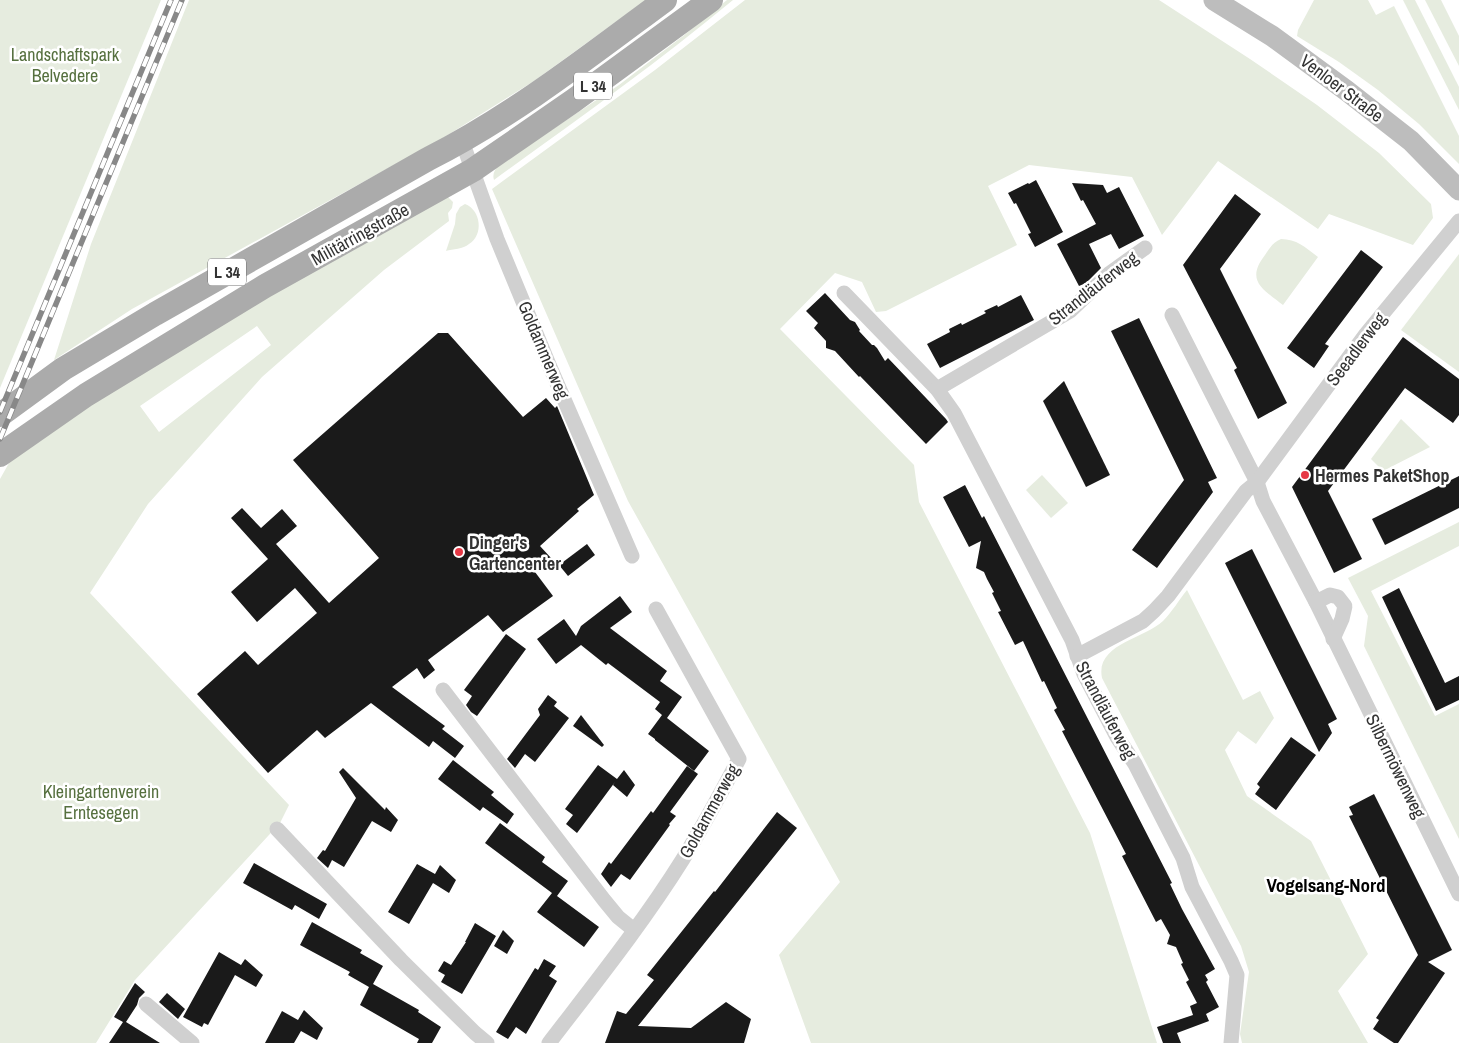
<svg xmlns="http://www.w3.org/2000/svg" width="1459" height="1043" font-family="'Archivo Narrow',sans-serif">
<rect width="100%" height="100%" fill="#fff"/>
<g fill="#e6ecdf" fill-rule="evenodd">
<path d="M0 0H161L0 388Z"/>
<path d="M189 0H646L534 81 443 138 132 309 54 360 91 244Z"/>
<path d="M727 0H733C656 64 575 121 494 180 492 174 495 169 499 165L619 85 683 36Z"/>
<path d="M745 0H1159L1250 59 1317 105 1379 153 1431 204 1433 218 1413 245 1329 214 1318 229 1218 161 1162 235 1132 177 1029 165 988 186 1017 245 886 311 876 312 862 282 835 273 780 329 914 465 919 502 1090 833 1157 1043H811L779 955 840 882 628 501 492 189 655 70Z"/>
<path d="M1314 0H1368L1376 15 1394 6 1459 136V164L1419 124 1378 90 1339 62 1297 36 1298 30Z"/>
<path d="M1403 0H1415L1459 87V110Z"/>
<path d="M1425 0H1441L1459 36V66Z"/>
<path d="M447 196 453 202 452 208 448 213 449 221 384 270 262 377 148 504 90 593 289 805 280 823 135 980 96 1043H0V479L18 447 262 299ZM257 326 271 345 159 432 140 406Z"/>
<path d="M465 204C481 210 484 235 469 244 463 249 453 249 446 251L455 224 456 214 460 207Z"/>
<path d="M1281 239C1297 239 1306 248 1318 257L1283 305C1263 289 1245 281 1265 255 1270 248 1273 242 1281 239Z"/>
<path d="M1459 254V372L1401 330Z"/>
<path d="M1401 419 1430 447 1383 471 1371 459Z"/>
<path d="M1042 475 1068 503 1051 518 1026 490Z"/>
<path d="M1459 522V546L1371 591 1435 716 1459 704V839L1364 646 1368 616 1348 578Z"/>
<path d="M1187 590 1243 700 1260 691 1274 718 1256 744 1238 731 1225 750 1247 796 1311 841 1368 954 1338 991 1368 1043H1242L1240 1034 1249 972 1241 946 1102 678C1095 644 1144 639 1163 621 1172 612 1179 600 1187 590Z"/>
</g>
<g fill="#1a1a1a">
<path d="M1036 180 1063 232 1035 247 1028 234 1031 233 1016 203 1014 204 1008 193 1028 183 1029 184Z"/>
<path d="M1072 183 1103 185 1107 193 1119 187 1144 236 1119 249 1111 234 1089 244 1101 268 1086 283 1079 286 1057 244 1096 224 1083 200 1081 201Z"/>
<path d="M1235 194 1261 214 1220 269 1287 403 1258 419 1234 370 1237 368 1183 265Z"/>
<path d="M1361 250 1383 267 1325 344 1329 346 1314 368 1287 348Z"/>
<path d="M825 293 850 320 855 322 860 330 859 331 872 345H874L877 348 885 361 888 358 946 419 948 422 926 444 860 376 859 377 835 351 826 348V341L814 328 818 323 806 311Z"/>
<path d="M1021 295 1034 320 940 368 927 344 950 332 949 329 961 323 962 325 986 313 984 311 997 305 998 307Z"/>
<path d="M1139 318 1217 478 1208 482 1213 492 1157 568 1132 550 1184 480 1111 331Z"/>
<path d="M438 333H448L523 417 546 398 555 408 557 406 594 495 577 509 579 511 540 546 551 558 535 572 553 596 503 632 488 615 428 660 435 670 424 679 417 668 392 687 445 726 442 729 464 746 455 758 433 741 429 747 371 703 325 738 317 730 268 773 197 694 245 651 258 665 317 613 295 588 257 622 231 592 268 559 231 518 242 508 261 528 282 509 297 526 276 544 329 603 379 558 293 460Z"/>
<path d="M1403 337 1459 379V415L1453 423 1405 388 1328 491 1362 559 1334 573 1292 487Z"/>
<path d="M1064 381 1110 475 1086 487 1043 401Z"/>
<path d="M1459 476V508L1385 545 1372 519Z"/>
<path d="M965 485 982 518 984 516 1172 883 1170 884 1182 909 1215 969 1205 975 1208 980 1206 982 1219 1007 1206 1014 1209 1021 1177 1033 1181 1043H1163L1157 1027 1193 1015 1190 1006 1197 1003 1186 982 1189 980 1181 964 1183 963 1176 947 1167 944 1170 935 1161 919 1156 922 1122 856 1126 854 1062 731 1065 730 1054 710 1057 708 1044 681 1042 682 1023 641 1015 645 998 612 1001 611 992 593 994 592 987 579 984 572 976 568 981 541 969 547 943 497Z"/>
<path d="M587 544 595 555 568 576 559 565Z"/>
<path d="M1252 549 1337 719 1328 724 1332 733 1319 752 1225 563Z"/>
<path d="M1399 588 1445 683 1459 676V700L1436 711 1382 597Z"/>
<path d="M620 596 632 612 610 628 667 671 660 681 682 697 667 718 709 751 694 771 655 740V739L648 734 662 715 655 709 660 702 608 663 606 665 581 645 556 664 537 639 564 619 576 636 581 626Z"/>
<path d="M506 634 526 649 477 716 471 712 466 705 472 696 464 690Z"/>
<path d="M548 695 557 702 554 706 569 718 535 762 525 754 515 768 507 759 540 715 538 709Z"/>
<path d="M581 715 604 745 602 747 573 726Z"/>
<path d="M1291 737 1316 755 1276 810 1255 794 1260 787 1257 784Z"/>
<path d="M453 760 494 792 491 795 514 814 507 824 483 807 480 811 438 779Z"/>
<path d="M598 765 617 779 624 770 635 785 627 797 613 785 615 782 595 809 577 833 566 824 573 815 565 809Z"/>
<path d="M687 766 698 774 670 812 676 816 669 824 670 825 630 880 621 874 611 887 601 874 609 862 611 864 651 811 653 813Z"/>
<path d="M343 768 385 810 386 807 398 820 391 832 372 821 344 867 332 860 328 868 317 858 323 850 325 851 356 798 339 772Z"/>
<path d="M1374 794 1452 950 1428 962 1445 973 1398 1043H1394L1373 1029 1379 1020 1376 1018 1418 955 1349 816 1353 815 1349 807Z"/>
<path d="M777 812 797 828 638 1026 691 1028 726 1002 751 1019 744 1043H605L617 1011 626 1014 654 980 647 975 714 891 715 892Z"/>
<path d="M500 823 545 857 542 862 568 881 557 896 599 927 584 947 537 912 552 893 485 843Z"/>
<path d="M254 863 327 904 319 919 295 905 292 910 243 883Z"/>
<path d="M417 864 435 874 440 865 456 880 449 893 433 883 409 924 388 912Z"/>
<path d="M312 922 362 950 360 953 383 966 373 984 419 1010 418 1012 441 1027 432 1043H417L419 1039 360 1005 369 987 348 975 350 972 300 945Z"/>
<path d="M475 923 496 936 462 994 441 982 445 975 438 971 444 961 451 965 466 942H465Z"/>
<path d="M503 930 514 941 507 954 494 946Z"/>
<path d="M219 952 241 965 245 959 263 975 256 987 235 975 208 1025 204 1023 202 1027 183 1017Z"/>
<path d="M544 959 556 966 549 976 557 981 526 1034 516 1027 508 1039 496 1032 535 968 538 970Z"/>
<path d="M135 983 145 992 139 998 137 1005 126 1022 160 1043H109L123 1022 114 1017Z"/>
<path d="M167 993 185 1009 178 1019 159 1002Z"/>
<path d="M304 1010 323 1028 317 1040 301 1031 294 1043H265L282 1011 298 1020Z"/>
</g>
<g fill="none" stroke-linecap="round" stroke-linejoin="round">
<g stroke="#d0d0d0" stroke-width="15">
<path d="M462 141 497 239 550 367 632 556"/>
<path d="M844 293 937 389 954 413 1072 640 1084 674 1117 737 1135 764 1183 858 1192 887 1231 961 1237 975 1231 1043"/>
<path d="M1172 315 1257 482 1263 501 1316 602 1459 894"/>
<path d="M937 389 1070 311 1110 273 1145 248"/>
<path d="M1316 602 1330 595 1338 597 1345 606 1342 619 1333 639"/>
<path d="M1077 656 1143 621 1154 611 1168 596 1246 491 1257 482 1366 334 1459 221"/>
<path d="M443 690 604 900 618 917 634 930"/>
<path d="M277 829 401 960 475 1033 487 1043"/>
<path d="M146 1004 192 1043"/>
<path d="M549 1043C595 983 643 923 683 859 703 826 721 793 739 759L656 609"/>
</g>
<path stroke="#bdbdbd" stroke-width="21" d="M1214 0 1272 36 1347 91 1411 141 1459 190"/>
<g stroke="#ababab" stroke-width="24">
<path d="M0 415 63 369 155 314 428 159C513 116 588 57 665 0"/>
<path d="M0 455 86 395 265 286 473 170 573 101 711 0"/>
</g>
<g stroke="#888" stroke-width="5.5">
<g id="rail">
<path d="M0 412 171 0"/>
<path d="M0 439 182 0"/>
</g>
</g>
<use href="#rail" stroke="#fff" stroke-width="4" stroke-dasharray="11" stroke-linecap="butt"/>
</g>
<g fill="#e63946" stroke="#fff" stroke-width="2">
<circle cx="1305" cy="475" r="5"/>
<circle cx="459" cy="552" r="5"/>
</g>
<g text-anchor="middle" dominant-baseline="central" stroke-width="5" stroke-linejoin="round" paint-order="stroke">
<g fill="#fff" stroke="#707070" stroke-width="1">
<rect x="574" y="72.5" width="38" height="27" rx="4"/>
<rect x="208" y="258.5" width="38" height="27" rx="4"/>
</g>
<g font-size="16" font-weight="bold" fill="#333">
<text x="593" y="86">L 34</text>
<text x="227" y="272">L 34</text>
</g>
<g font-size="18" fill="#56703f" stroke="#fff">
<text x="65" y="54">Landschaftspark<tspan x="65" dy="21">Belvedere</tspan></text>
<text x="101" y="791">Kleingartenverein<tspan x="101" dy="21">Erntesegen</tspan></text>
</g>
<g font-size="18" fill="#333" stroke="#fff">
<text transform="translate(1342 88) rotate(37)">Venloer Straße</text>
<text transform="translate(360 234) rotate(-29)">Militärringstraße</text>
<text transform="translate(1093 288) rotate(-38)">Strandläuferweg</text>
<text transform="translate(1356 349) rotate(-53)">Seeadlerweg</text>
<text transform="translate(544 350) rotate(67)">Goldammerweg</text>
<text transform="translate(1106 710) rotate(62)">Strandläuferweg</text>
<text transform="translate(1396 766) rotate(64)">Silbermöwenweg</text>
<text transform="translate(709 811) rotate(-61)">Goldammerweg</text>
</g>
<g font-size="18" font-weight="bold" fill="#333" stroke="#fff" text-anchor="start">
<text x="1315" y="475">Hermes PaketShop</text>
<text x="469" y="542">Dinger's<tspan x="469" dy="21">Gartencenter</tspan></text>
</g>
<g font-size="19" font-weight="bold" fill="#000" stroke="#fff">
<text x="1326" y="885">Vogelsang-Nord</text>
</g>
</g>
</svg>
